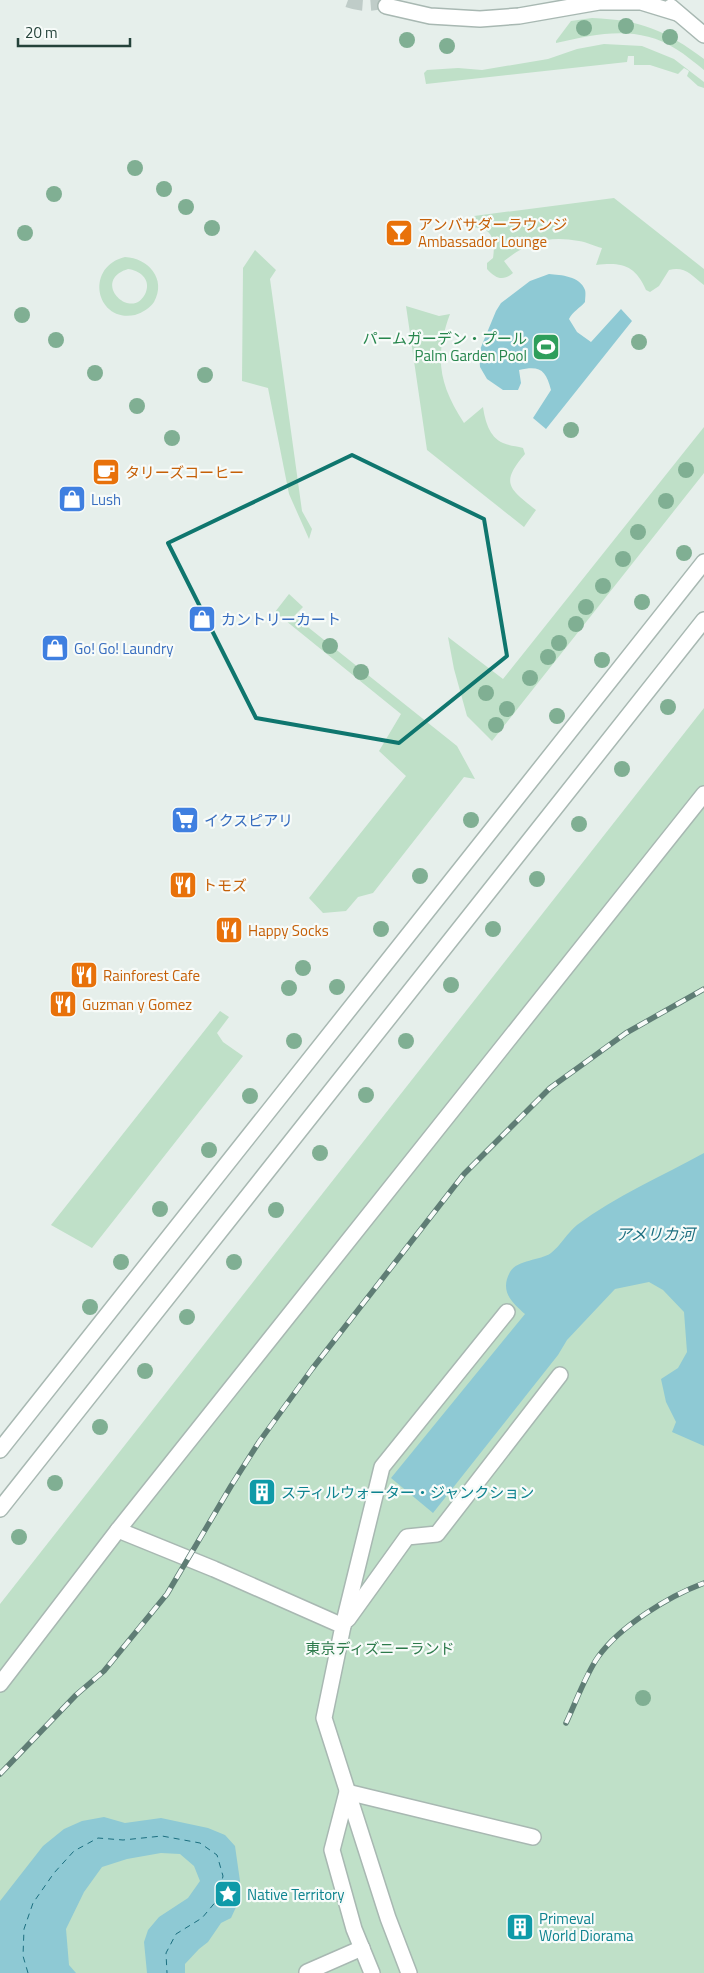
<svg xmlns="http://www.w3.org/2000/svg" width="704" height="1973" font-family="'Titillium Web','Noto Sans JP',sans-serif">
<rect width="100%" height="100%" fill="#e6efeb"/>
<g fill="#bfe0c8" fill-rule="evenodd">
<path d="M592 18C641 20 665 30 704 59V70C695 63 686 55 676 49 637 24 597 34 556 43V41L571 21Z"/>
<path d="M604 44 642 46 674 59 704 82V88L698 86 687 76 689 71 684 68 678 74 650 65H634V56H628L627 62 426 84 424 73 427 70 458 68 482 70 548 59 577 49Z"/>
<path d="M614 198 704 269V285C691 275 685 266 669 270L659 286 650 292 646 290C635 265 622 262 596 265L602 248C594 246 587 242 579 241 548 235 528 242 504 261L513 273C503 282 495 278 487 269V263L493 258C496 239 491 225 469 228L474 216Z"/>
<path d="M255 250 276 270 270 279 302 511 312 529 309 539 289 494 268 388 242 381 243 268Z"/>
<path d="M125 257C148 258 167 279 154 302 150 308 142 313 135 315 96 323 84 267 125 257ZM128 269C139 270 151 279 146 292 133 324 89 281 128 269Z"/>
<path d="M406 306 439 316 450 314C434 357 439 385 464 423L483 407C485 420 489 437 503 443 510 446 516 446 523 448L525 454C499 484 510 489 536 510L524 527 427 450Z"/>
<path d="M704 427V473L492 741 467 716 454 669 448 637 503 679Z"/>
<path d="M289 594 303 607 294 616 457 746 475 779 464 777 373 893 358 897 346 911 323 913 309 898 406 776 379 751 401 714 275 612Z"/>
<path d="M704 708V1973H0V1604Z"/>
<path d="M220 1011 229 1017 217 1033 223 1042 243 1056 92 1248 51 1225Z"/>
</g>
<g fill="#8ec9d4">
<path d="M549 274C561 275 580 276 585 290 586 293 585 299 585 302 579 309 573 311 569 319L577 332 591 342 621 309 632 321 546 429 533 418 551 390C546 370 540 365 519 370L521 383 518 390H503L487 379 480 367 479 352 496 311 501 303 530 281Z"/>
<path d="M704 1153V1446L672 1432 676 1422 666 1402 661 1379 678 1368 687 1352 684 1312 663 1290 649 1282 615 1289 567 1340 558 1355 433 1513 391 1478 525 1314C513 1303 499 1292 510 1272 518 1259 540 1261 551 1253 561 1245 567 1233 577 1225 616 1196 662 1176 704 1153Z"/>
<path d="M104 1817 125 1823 161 1818 208 1828 225 1835 235 1846 240 1881 237 1905 231 1918 221 1923 208 1942 199 1949 185 1964V1973H147L144 1942 148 1930 159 1917 188 1898 200 1881 194 1866 180 1854 161 1853 127 1859 102 1867 84 1892 66 1929 69 1965 76 1973H0V1901L43 1846 64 1829 82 1821Z"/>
</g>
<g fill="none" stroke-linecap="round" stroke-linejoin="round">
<path stroke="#1c6f80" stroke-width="1" stroke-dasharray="6 5" stroke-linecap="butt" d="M28 1973 23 1956 24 1929 33 1903 54 1873 74 1851 98 1838 123 1840 162 1836 200 1843 217 1855 223 1876 218 1899 202 1918 176 1934 166 1953 167 1973"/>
<path stroke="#bfccc8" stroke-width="15" stroke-dasharray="15 8" stroke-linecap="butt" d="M348 0C362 5 373 4 387 0"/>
<g stroke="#a8b8b2" stroke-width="18">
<g id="minor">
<path d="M386 6 430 16 480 19 519 16 599 2H641L677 13"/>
<path d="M671 7 704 35"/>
<path d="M0 1450 704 562"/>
<path d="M0 1509 704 620"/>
<path d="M118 1530 214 1569 343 1626 324 1718 388 1918 409 1973"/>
<path d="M348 1619 407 1537 437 1534 560 1375"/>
<path d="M343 1626 382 1467 507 1312"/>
<path d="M0 1684 118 1530 704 794"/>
<path d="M307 1972 362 1948"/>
<path d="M372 1973 354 1929 332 1850 347 1792 533 1837"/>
</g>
</g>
<use href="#minor" stroke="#fff" stroke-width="15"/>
<g stroke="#5f7d75" stroke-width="5.5">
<g id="rail">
<path d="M566 1723C575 1704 586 1674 598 1657 620 1626 669 1596 704 1583"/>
<path d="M0 1774 76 1695 104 1671 167 1594 231 1486 259 1442 312 1369 464 1174 550 1088 626 1033 704 989"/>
</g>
</g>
<use href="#rail" stroke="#f7fbf9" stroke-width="4" stroke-dasharray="11" stroke-linecap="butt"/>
</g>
<g fill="#80af93">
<circle cx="626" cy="26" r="8"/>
<circle cx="584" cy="28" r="8"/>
<circle cx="670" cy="37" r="8"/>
<circle cx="407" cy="40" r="8"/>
<circle cx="447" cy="46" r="8"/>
<circle cx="135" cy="168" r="8"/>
<circle cx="164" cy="189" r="8"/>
<circle cx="54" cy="194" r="8"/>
<circle cx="186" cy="207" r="8"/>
<circle cx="212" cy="228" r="8"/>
<circle cx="25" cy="233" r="8"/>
<circle cx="22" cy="315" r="8"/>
<circle cx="56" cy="340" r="8"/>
<circle cx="639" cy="342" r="8"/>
<circle cx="95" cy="373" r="8"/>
<circle cx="205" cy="375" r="8"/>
<circle cx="137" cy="406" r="8"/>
<circle cx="571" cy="430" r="8"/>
<circle cx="172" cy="438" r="8"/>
<circle cx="686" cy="470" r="8"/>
<circle cx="666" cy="501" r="8"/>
<circle cx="638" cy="532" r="8"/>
<circle cx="684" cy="553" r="8"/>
<circle cx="623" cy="559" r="8"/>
<circle cx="603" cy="586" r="8"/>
<circle cx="642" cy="602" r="8"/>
<circle cx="586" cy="607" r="8"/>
<circle cx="576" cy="624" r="8"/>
<circle cx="559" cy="643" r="8"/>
<circle cx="330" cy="646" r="8"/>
<circle cx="548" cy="657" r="8"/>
<circle cx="602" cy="660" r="8"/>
<circle cx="361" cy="672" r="8"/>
<circle cx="530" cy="678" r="8"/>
<circle cx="486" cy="693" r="8"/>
<circle cx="668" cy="707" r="8"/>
<circle cx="507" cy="709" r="8"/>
<circle cx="557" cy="716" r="8"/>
<circle cx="496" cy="725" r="8"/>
<circle cx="622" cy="769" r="8"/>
<circle cx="471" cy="820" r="8"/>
<circle cx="579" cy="824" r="8"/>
<circle cx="420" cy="876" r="8"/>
<circle cx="537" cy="879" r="8"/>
<circle cx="381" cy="929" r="8"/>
<circle cx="493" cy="929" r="8"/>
<circle cx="303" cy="968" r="8"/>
<circle cx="451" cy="985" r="8"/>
<circle cx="337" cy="987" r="8"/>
<circle cx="289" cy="988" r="8"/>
<circle cx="294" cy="1041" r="8"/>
<circle cx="406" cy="1041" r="8"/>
<circle cx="366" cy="1095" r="8"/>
<circle cx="250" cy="1096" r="8"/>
<circle cx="209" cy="1150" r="8"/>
<circle cx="320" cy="1153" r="8"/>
<circle cx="160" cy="1209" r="8"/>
<circle cx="276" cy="1210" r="8"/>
<circle cx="121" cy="1262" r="8"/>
<circle cx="234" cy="1262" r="8"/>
<circle cx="90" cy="1307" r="8"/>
<circle cx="187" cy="1317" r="8"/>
<circle cx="145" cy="1371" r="8"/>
<circle cx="100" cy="1427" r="8"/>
<circle cx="55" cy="1483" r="8"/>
<circle cx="19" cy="1537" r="8"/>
<circle cx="643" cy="1698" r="8"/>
</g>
<path fill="none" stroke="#0f766e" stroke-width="4" stroke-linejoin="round" d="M352 455 484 519 507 656 399 743 256 718 168 543Z"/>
<defs>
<g id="bar-square" transform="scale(1.4375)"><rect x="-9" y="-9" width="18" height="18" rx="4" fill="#e8710a" stroke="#f7fbf9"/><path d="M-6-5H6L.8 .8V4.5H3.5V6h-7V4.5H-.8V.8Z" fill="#fff"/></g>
<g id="stadium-square" transform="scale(1.4375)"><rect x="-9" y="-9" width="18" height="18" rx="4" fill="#2e9e5b" stroke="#f7fbf9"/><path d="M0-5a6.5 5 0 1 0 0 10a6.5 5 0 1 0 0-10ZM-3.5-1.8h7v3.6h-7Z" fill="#fff"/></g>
<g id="cafe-square" transform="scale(1.4375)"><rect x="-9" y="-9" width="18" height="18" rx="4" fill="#e8710a" stroke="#f7fbf9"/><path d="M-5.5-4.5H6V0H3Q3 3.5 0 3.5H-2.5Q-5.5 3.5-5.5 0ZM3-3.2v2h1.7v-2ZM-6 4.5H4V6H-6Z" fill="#fff"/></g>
<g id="shop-square" transform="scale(1.4375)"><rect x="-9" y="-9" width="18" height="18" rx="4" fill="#3f7fe0" stroke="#f7fbf9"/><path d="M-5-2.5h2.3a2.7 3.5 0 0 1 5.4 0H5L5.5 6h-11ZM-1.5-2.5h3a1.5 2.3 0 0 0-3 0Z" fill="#fff"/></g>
<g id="supermarket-square" transform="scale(1.4375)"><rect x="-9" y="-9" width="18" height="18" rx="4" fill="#3f7fe0" stroke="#f7fbf9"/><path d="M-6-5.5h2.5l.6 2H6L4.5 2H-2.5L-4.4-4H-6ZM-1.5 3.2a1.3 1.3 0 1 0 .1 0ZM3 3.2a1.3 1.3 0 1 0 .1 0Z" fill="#fff"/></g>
<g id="restaurant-square" transform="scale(1.4375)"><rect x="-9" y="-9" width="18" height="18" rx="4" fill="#e8710a" stroke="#f7fbf9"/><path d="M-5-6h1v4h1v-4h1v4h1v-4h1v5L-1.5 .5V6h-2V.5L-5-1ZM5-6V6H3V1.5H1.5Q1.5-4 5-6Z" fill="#fff"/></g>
<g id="building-square" transform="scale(1.4375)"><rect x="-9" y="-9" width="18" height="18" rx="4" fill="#0f9aa8" stroke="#f7fbf9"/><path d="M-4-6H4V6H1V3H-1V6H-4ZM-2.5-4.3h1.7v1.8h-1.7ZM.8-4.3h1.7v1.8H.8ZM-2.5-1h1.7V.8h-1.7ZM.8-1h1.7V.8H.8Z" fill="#fff"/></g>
<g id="sight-square" transform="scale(1.4375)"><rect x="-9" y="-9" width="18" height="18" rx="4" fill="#0f9aa8" stroke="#f7fbf9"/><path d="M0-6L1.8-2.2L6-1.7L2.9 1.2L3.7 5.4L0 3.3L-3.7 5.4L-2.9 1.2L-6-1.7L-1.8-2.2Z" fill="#fff"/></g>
</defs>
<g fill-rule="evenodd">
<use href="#bar-square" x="399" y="233"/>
<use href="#stadium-square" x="546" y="347"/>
<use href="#cafe-square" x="106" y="472"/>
<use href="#shop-square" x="72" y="499"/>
<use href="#shop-square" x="202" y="619"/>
<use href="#shop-square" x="55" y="648"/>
<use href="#supermarket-square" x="185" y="820"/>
<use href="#restaurant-square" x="183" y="885"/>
<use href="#restaurant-square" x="229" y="930"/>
<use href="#restaurant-square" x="84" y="975"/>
<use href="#restaurant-square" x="63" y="1004"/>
<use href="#building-square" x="262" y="1492"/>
<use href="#sight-square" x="228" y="1894"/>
<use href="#building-square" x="520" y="1927"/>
</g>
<g text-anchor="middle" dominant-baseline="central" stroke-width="4.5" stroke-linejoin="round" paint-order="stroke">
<g font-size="15" fill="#c56008" stroke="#f7fbf9" text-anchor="start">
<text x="418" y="224">アンバサダーラウンジ<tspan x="418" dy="17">Ambassador Lounge</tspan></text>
<text x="125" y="472">タリーズコーヒー</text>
<text x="202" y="885">トモズ</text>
<text x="248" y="930">Happy Socks</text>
<text x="103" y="975">Rainforest Cafe</text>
<text x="82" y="1004">Guzman y Gomez</text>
</g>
<g font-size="15" fill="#27864d" stroke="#f7fbf9" text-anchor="end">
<text x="527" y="338">パームガーデン・プール<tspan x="527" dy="17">Palm Garden Pool</tspan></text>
</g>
<g font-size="15" fill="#366cbe" stroke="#f7fbf9" text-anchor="start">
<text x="91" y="499">Lush</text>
<text x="221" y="619">カントリーカート</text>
<text x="74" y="648">Go! Go! Laundry</text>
<text x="204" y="820">イクスピアリ</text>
</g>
<g font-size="15" fill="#0d838f" stroke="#f7fbf9" text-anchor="start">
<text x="281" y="1492">スティルウォーター・ジャンクション</text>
<text x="247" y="1894">Native Territory</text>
<text x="539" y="1918">Primeval<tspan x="539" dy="17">World Diorama</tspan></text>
</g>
<g font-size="15" fill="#2d7a4b" stroke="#f7fbf9">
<text x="380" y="1648">東京ディズニーランド</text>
</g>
<g font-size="16" font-style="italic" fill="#1c6f80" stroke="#f7fbf9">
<text x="655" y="1234">アメリカ河</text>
</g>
</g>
<path d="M18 38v8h112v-8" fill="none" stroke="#24423a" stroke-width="2.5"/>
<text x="25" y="38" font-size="15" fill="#24423a" stroke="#f7fbf9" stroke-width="4" paint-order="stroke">20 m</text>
</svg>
